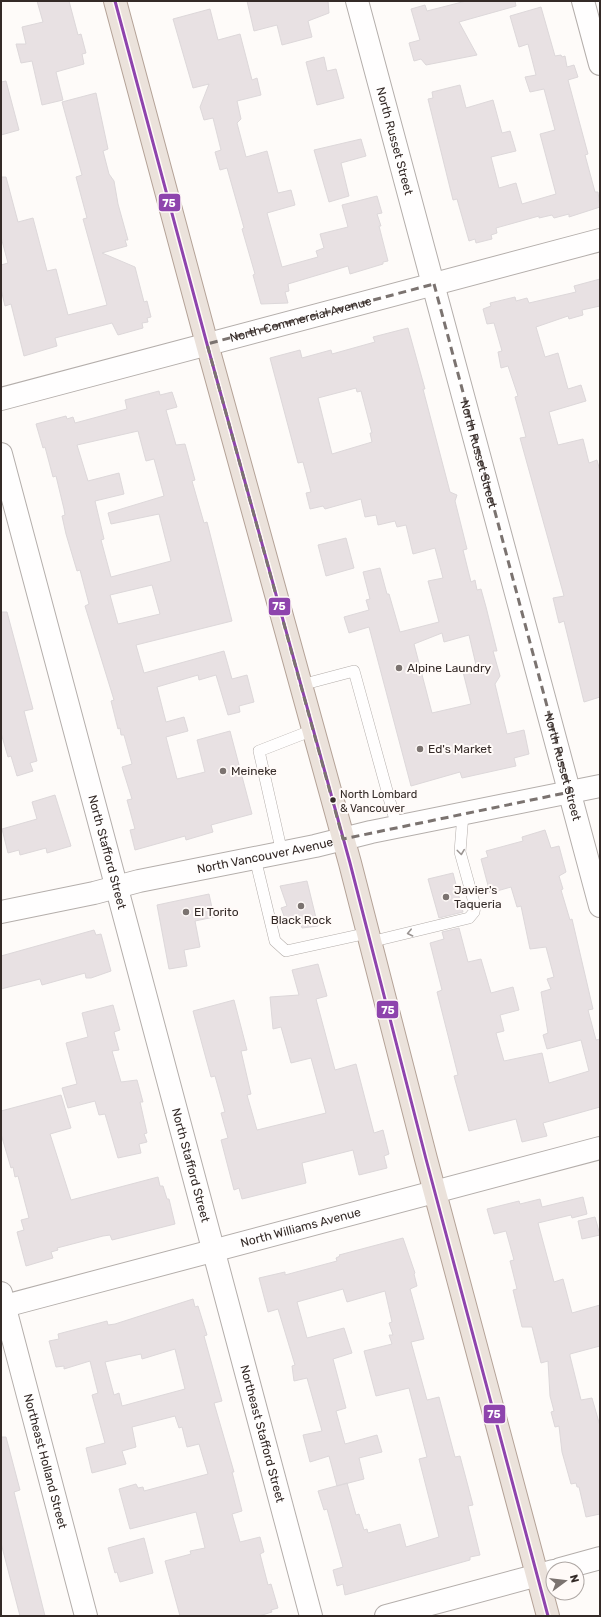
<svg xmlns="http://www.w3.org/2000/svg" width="601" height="1617" font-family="Rubik,sans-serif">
<rect width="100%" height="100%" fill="#fefbf9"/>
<g fill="#e8e1e3" stroke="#ddd8da" fill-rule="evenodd">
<path d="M37 1H69L78 35 81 34 86 53 82 54 84 64 56 72 63 100 42 105 32 61 21 63 16 44H26L22 27 43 22Z"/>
<path d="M247 1H328L329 13 308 21 312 37 282 45 277 25 254 31Z"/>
<path d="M466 1H515L516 6 459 22 477 55 426 65 421 59 414 61 409 43 420 40 411 9 425 5 427 11Z"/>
<path d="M541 7 555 56 561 55 562 57 565 56 567 67 574 65 578 77 568 80 588 154 585 155 595 192H598L600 207 569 217V214L554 218 552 215 539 218V216L496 228 497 233 491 235 492 239 476 243 475 239 469 241 457 199 453 200 428 99 433 98 432 92 460 85 466 108 493 100 502 133 510 131 516 151 491 157 499 188 516 183 522 204 556 194 540 134 555 130 544 89 530 92 525 77 536 75 528 44 519 47 510 16Z"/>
<path d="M210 9 218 40 240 34 252 80 257 78 261 95 237 101 241 119 237 123 246 157 267 151 278 193 291 190 295 205 267 213 282 267 318 257 316 251 324 248 320 234 348 227 342 205 377 196 382 213 377 214 381 226H379L388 261 383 262V264L350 274 348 266 288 284 289 291 285 292 288 303 261 304 253 275 255 274 242 229 244 228 227 168 220 170 215 152 221 150 213 118 204 120 200 107 209 84 193 88 173 19Z"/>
<path d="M324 57 327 71 336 69 344 98 317 105 306 62Z"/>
<path d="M6 81 19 130 1 135V82Z"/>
<path d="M96 93 108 149 103 151 109 174 114 181 118 204 128 240H125L127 246 102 253 135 267 144 302 147 301 151 317 147 318 148 322 142 323 143 328 118 335 112 323 55 338 57 346 24 356 11 304 5 306 1 289V265L8 263 1 237V177H6L18 222 33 218 47 271 56 269 68 315 107 305 83 219 87 218 76 177 82 175 62 102Z"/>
<path d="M361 139 366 156 341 163 349 196 329 202 314 150Z"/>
<path d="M600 279V306L582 310 583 315 569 319 568 316 536 327 545 357 558 353 568 389 581 385 586 401 549 412 558 445 583 439 589 463 597 460 600 471V697L584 702 564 621 559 623 553 598 564 596 520 438 526 437 515 397 518 396 508 366 501 368 498 352 502 351 494 323 487 324 483 309 491 306 490 303 515 297 516 301 527 298 529 303 576 292 574 286Z"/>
<path d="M408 328 425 389H423L450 492 457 495 455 501 467 549 463 550 471 582 475 580 477 590 481 589 486 607 497 651H493L500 676 495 684 507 734 524 730 529 754 514 758 516 766 462 778 460 772 411 786 369 627 349 633 344 617 369 610 366 600 370 599 363 572 380 568 387 594H389L400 632 439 622 428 581 443 578 435 548 413 554 406 525 397 527 395 521 378 525 376 515 365 517 361 499 325 509 323 506 310 509 306 493 311 492 303 462 298 463 270 358 300 350 302 358 331 350 332 354 375 342 373 337ZM356 388 357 392 361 391 372 433H370L372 442 332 454 318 398ZM442 633 444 642 469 635 476 665 462 668 471 704 432 713 414 644Z"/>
<path d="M159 391 160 395 172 392 177 407 166 410 176 445 185 444 195 480 192 481 204 523 207 522 232 621 136 645 144 673 224 651 232 679 247 675 254 702 239 706 240 712 228 715 216 675 199 680 198 675 157 687 166 722 184 717 188 731 166 737 177 779 205 772 197 740 230 731 252 814 211 825 213 832 186 840 185 836 135 850 130 830 135 829 127 800 132 799 122 767 132 764 124 735H121L120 728 118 729 111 701 114 700 85 606 89 604 80 570 77 571 66 534 62 516 65 515 64 509 56 476 53 477 45 447 43 448 36 424 66 416 67 419 73 417 75 423 127 409 125 400ZM138 431 146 461 154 459 164 496 108 513 111 524 159 514 171 561 111 577 101 540 104 539 95 501 124 494 119 473 88 481 77 445ZM152 585 160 614 118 624 110 595Z"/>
<path d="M346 538 354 568 326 576 318 545Z"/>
<path d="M1 612H7L33 709 24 711 37 761 30 763 33 771 17 776 11 756 8 757 1 733Z"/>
<path d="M55 795 71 846 47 853 46 848 20 855 19 850 8 853 2 829 37 819 32 802Z"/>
<path d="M545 830 551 848 559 846 566 872 559 876 563 889 561 890 570 920 572 919 593 1009 588 1010 596 1040 600 1039V1107L543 1123 547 1136 522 1142 516 1119 469 1131 454 1076 458 1075 437 992 442 990 430 943 444 939 442 932 459 928 468 962 481 959 491 993 513 987 519 1010 500 1015 504 1031 496 1033 504 1061 542 1053 549 1083 589 1071 581 1040 547 1049 543 1035 548 1033 541 992 551 989 547 979 554 977 546 947 530 949 521 906 517 907 511 887 490 893 481 859 488 857 486 851 523 841 522 837Z"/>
<path d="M453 873 463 912 439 918 428 879Z"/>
<path d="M307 881 318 926 302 928 299 918 286 921 281 908 287 906 280 886Z"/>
<path d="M209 894 214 917 195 921 200 947 184 950 187 966 169 969 157 905Z"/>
<path d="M94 930 96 935 101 934 111 971 91 978H86L85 973 42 985 40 979 1 989V956Z"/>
<path d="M318 964 327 996 316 999 335 1070 356 1064 374 1133 383 1130 389 1154 384 1156 387 1168 359 1175 353 1150 302 1163 306 1183 242 1199 239 1188 234 1190 221 1140 228 1138 221 1113 225 1112 215 1076 211 1077 193 1011 234 1000 247 1050 241 1051 251 1094 247 1095 257 1130 326 1113 311 1058 291 1063 281 1027 273 1029 270 997 299 995 292 970Z"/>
<path d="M113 1005 120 1030 114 1032 119 1050 112 1051 121 1082 137 1080 143 1102H140L147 1133 144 1134 147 1142 139 1144 141 1153 118 1158 105 1114 99 1115 95 1101 68 1108 62 1088 77 1084 66 1043 88 1037 82 1013Z"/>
<path d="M61 1095 71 1128 50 1134 71 1200 158 1177 160 1186H163L167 1199H169L175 1224 112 1240 110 1235 103 1236 57 1248 58 1250 51 1252 53 1258 26 1266 17 1232 24 1230 21 1220 29 1218 18 1176 15 1177 13 1167 11 1168 1 1134V1111Z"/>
<path d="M583 1197 587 1214 572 1218 571 1215 538 1223 554 1282 563 1279 572 1313 600 1305V1346L570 1354V1356L581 1400 592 1398 600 1426V1514L586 1517 579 1487H577L576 1483 571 1484 562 1452 559 1426 555 1427 551 1412 554 1411 550 1396 548 1361 541 1363 532 1327H522L513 1290 517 1289 510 1261 514 1260 506 1231 494 1234 487 1209 519 1201 520 1204 540 1199 542 1207Z"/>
<path d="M595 1217 600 1235 582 1239 578 1221Z"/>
<path d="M403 1238 415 1273 414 1274 417 1286 410 1289 424 1339 411 1342 427 1400 439 1397 455 1457 460 1456 473 1505 468 1506 480 1555 470 1557V1560L345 1595 343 1584 337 1586 333 1570 343 1567 327 1509 324 1510 318 1491 347 1483 356 1515 359 1514 364 1530 367 1529 368 1533 400 1524 406 1547 439 1537 419 1459 427 1457 409 1388 376 1396 364 1351 392 1344 389 1335H393L389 1323 392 1322 385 1291 347 1302 343 1289 297 1302 307 1338 344 1328 352 1353 333 1359 346 1408 336 1411 345 1444 377 1435 382 1452 359 1458 364 1479 337 1486 329 1456 310 1462 303 1435 322 1431 307 1378 294 1381 292 1366 295 1365 278 1309 268 1312 259 1278 285 1272V1275L337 1261 336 1258 340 1256 339 1255Z"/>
<path d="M193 1299 195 1307 198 1306 207 1335 204 1336 222 1401 214 1403 234 1472H232L242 1511 232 1514 240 1542 260 1537 264 1552 260 1554 268 1585 271 1584 278 1608 271 1610 272 1612 259 1616H180L165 1561 191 1554 190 1551 205 1548 196 1512 130 1529 119 1489 136 1484 138 1488 143 1487 144 1491 208 1474 199 1444 187 1447 182 1427 179 1428 175 1416 132 1427 136 1447 122 1451 126 1464 92 1473 86 1448 105 1443 92 1395 98 1393 90 1361 64 1369V1366L56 1367 49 1341 59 1339 58 1334 107 1321 108 1325 115 1324ZM175 1349 185 1389 122 1406 119 1393 114 1395 105 1362 141 1354 142 1359Z"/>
<path d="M1 1437H6L20 1490 14 1492 45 1616H20L1 1543Z"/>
<path d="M144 1538 153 1573 120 1582 117 1572 115 1573 108 1548Z"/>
</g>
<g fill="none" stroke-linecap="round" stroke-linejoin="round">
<g stroke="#b4aeab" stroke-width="12">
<g id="service">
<path d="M301 685 354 671 397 827"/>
<path d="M282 853 259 751 313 730"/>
<path d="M255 858 275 941 286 951 368 933"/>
<path d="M370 942 469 918 474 912 475 906 460 852 463 814"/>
</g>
</g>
<g stroke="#b4aeab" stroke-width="24">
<g id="minor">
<path id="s1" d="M357 1 600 906"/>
<path d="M583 1 600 64"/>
<path id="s2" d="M1 399 600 240"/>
<path id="s3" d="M1 454 311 1616"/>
<path id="s4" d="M1 1293 86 1616"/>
<path id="s5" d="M1 1307 600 1148"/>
<path d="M560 1569 600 1558"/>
<path d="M386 1616 553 1571"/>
</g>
</g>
<g stroke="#b4aeab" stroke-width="24">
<g id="tertiary">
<path id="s6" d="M1 912 94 893 139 881 315 846 371 832 600 786"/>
</g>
</g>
<g stroke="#b4a297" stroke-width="24">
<path id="primary" d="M115 1 207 344 350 863 426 1159 548 1616"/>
</g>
<use href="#service" stroke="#fffefe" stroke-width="11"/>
<use href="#minor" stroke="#fffefe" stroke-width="22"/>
<use href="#tertiary" stroke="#fffefe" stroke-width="22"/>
<use href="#primary" stroke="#ebe2db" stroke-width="22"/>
<g stroke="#fffaf8" stroke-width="6">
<path id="bus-1" d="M115 1 207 344 350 863 426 1159 548 1616"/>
</g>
<use href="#bus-1" stroke="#8e44ad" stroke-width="3"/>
</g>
<defs><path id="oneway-chevron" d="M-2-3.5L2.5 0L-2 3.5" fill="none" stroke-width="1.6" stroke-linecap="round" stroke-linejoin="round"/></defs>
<g stroke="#9a9492">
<use href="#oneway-chevron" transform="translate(461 852) rotate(83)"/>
<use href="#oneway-chevron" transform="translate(410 933) rotate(167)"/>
</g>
<path fill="none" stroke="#7b7370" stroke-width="3" stroke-dasharray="8 5" stroke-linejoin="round" d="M434 284 570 792 343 839 207 344Z"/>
<g fill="#7b7370" stroke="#fffaf8" stroke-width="1.5">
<circle cx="399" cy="668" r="4"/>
<circle cx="420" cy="749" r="4"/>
<circle cx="223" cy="771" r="4"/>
<circle cx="446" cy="897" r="4"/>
<circle cx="301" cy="906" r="4"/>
<circle cx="186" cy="912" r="4"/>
</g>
<circle fill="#342a27" stroke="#fffaf8" stroke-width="1.5" cx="333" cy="800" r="3.5"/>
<g text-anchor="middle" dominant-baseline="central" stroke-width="4" stroke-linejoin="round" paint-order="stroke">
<g font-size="11" fill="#342a27" stroke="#fffaf8" text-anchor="start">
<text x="340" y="794">North Lombard<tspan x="340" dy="14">&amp; Vancouver</tspan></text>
</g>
<g font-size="12" fill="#342a27" stroke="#fffaf8">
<text stroke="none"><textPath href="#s1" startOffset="145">North Russet Street</textPath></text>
<text stroke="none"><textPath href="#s2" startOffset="310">North Commercial Avenue</textPath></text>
<text stroke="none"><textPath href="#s1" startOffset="469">North Russet Street</textPath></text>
<text stroke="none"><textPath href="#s1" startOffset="793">North Russet Street</textPath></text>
<text stroke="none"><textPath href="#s3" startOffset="412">North Stafford Street</textPath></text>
<text stroke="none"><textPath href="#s6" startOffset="270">North Vancouver Avenue</textPath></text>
<text stroke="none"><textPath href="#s3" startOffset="736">North Stafford Street</textPath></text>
<text stroke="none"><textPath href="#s5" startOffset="310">North Williams Avenue</textPath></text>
<text stroke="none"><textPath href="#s3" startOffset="1014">Northeast Stafford Street</textPath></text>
<text stroke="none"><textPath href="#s4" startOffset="174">Northeast Holland Street</textPath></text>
</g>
<g font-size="12" fill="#342a27" stroke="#fffaf8" text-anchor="start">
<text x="407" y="668">Alpine Laundry</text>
<text x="428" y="749">Ed's Market</text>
<text x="231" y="771">Meineke</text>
<text x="454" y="890">Javier's<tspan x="454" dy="14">Taqueria</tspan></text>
<text x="194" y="912">El Torito</text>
<text x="301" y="920" text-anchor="middle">Black Rock</text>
</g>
</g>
<g stroke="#fffaf8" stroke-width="1.5">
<rect x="158" y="193" width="23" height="19" rx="4" fill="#8e44ad"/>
<rect x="268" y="597" width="23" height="19" rx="4" fill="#8e44ad"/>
<rect x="376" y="1000" width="23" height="19" rx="4" fill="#8e44ad"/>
<rect x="483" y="1404" width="23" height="20" rx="4" fill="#8e44ad"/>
</g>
<g font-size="11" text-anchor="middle" font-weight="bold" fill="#fff">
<text x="169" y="207">75</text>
<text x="279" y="610">75</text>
<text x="388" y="1014">75</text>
<text x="494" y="1418">75</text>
</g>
<rect width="601" height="1617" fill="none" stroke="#342a27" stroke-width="4"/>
<g transform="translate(565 1581) rotate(75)"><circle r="19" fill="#fffaf8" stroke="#aea7a4"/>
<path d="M0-3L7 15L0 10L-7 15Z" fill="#7b7370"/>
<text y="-6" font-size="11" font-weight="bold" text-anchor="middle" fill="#342a27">N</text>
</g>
</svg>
